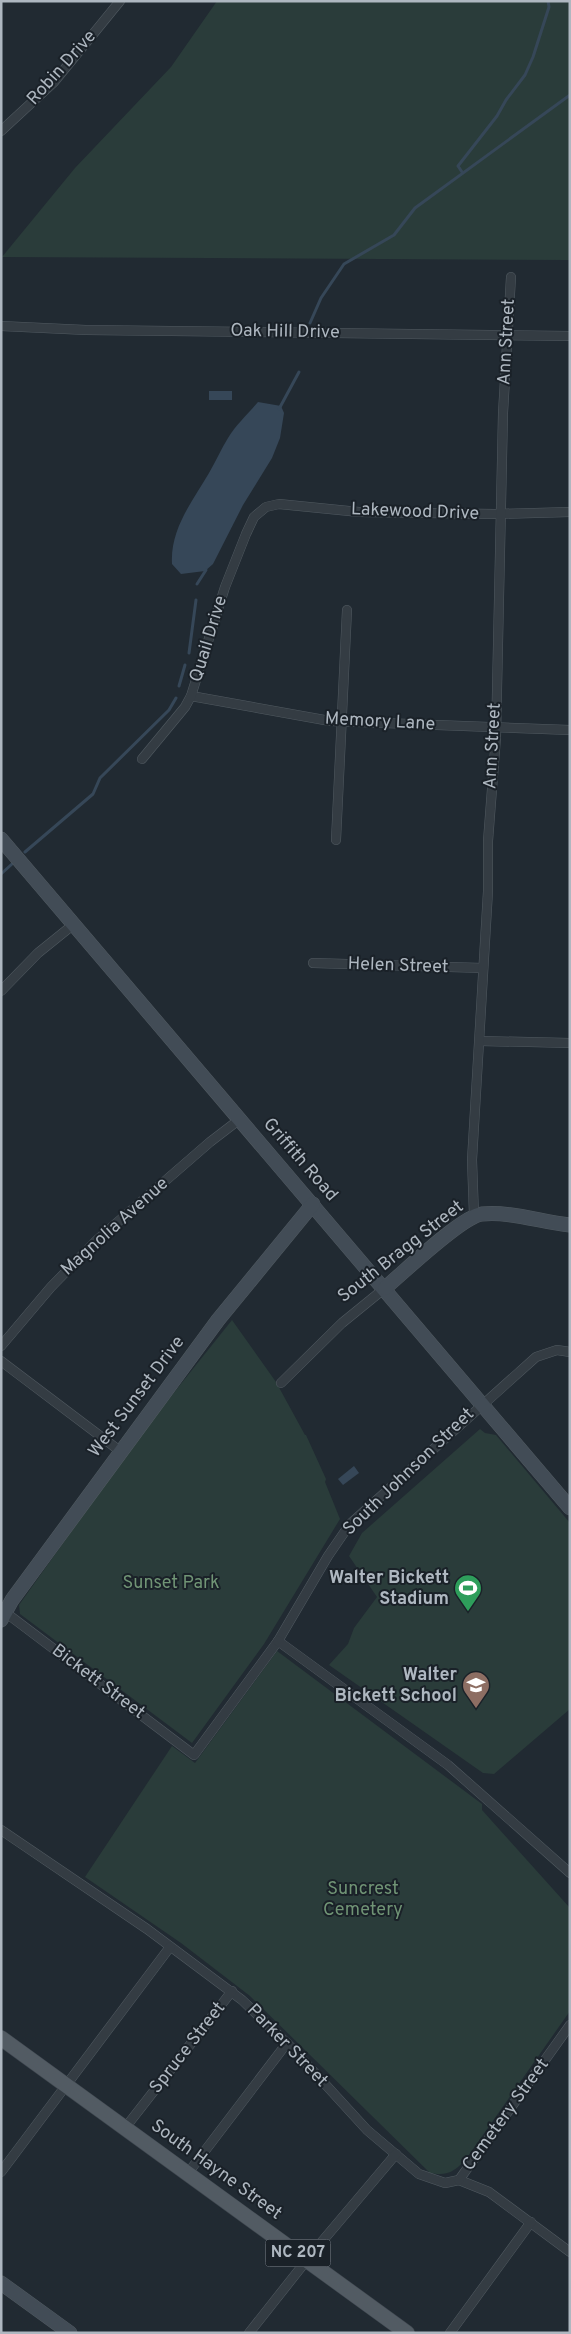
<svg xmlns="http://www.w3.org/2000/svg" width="571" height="2334" font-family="Overpass,sans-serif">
<rect width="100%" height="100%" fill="#212a32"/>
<g fill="#2a3c3a">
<path d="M217 1 570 2V260L2 257 75 168 171 67Z"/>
<path d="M232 1320 276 1382 305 1435H306L326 1479 325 1482 340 1519 264 1644 192 1743 20 1614 19 1605 140 1435Z"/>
<path d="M480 1429 485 1433 496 1435 570 1523V1709L494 1774 483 1773 329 1665 348 1644 354 1628 377 1597 349 1556 362 1533Z"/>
<path d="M277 1651 482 1804V1810L570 1908V2011L466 2159C454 2172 448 2176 430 2173L250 1996 181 1943 85 1877 172 1746 195 1763Z"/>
</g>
<g fill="#364758">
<rect x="209" y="391" width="23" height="9"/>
<path d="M258 402 281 406 284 413 280 438 272 458 243 505 213 564 205 571 181 574 172 564C170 529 192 502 209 473 216 461 221 449 228 438 236 425 248 414 258 402Z"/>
<path d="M354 1466 359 1473 343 1485 338 1479Z"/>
</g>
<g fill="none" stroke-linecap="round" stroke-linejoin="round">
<g stroke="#364758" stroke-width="3">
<path d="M462 172 458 166 497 116 506 100 525 75 533 57 549 7 548 1"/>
<path d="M310 323 321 298 344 264 394 235 415 208 570 95"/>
<path d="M279 409 299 372"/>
<path d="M197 584 206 570"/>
<path d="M189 653 196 600"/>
<path d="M179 686 185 665"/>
<path d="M25 852 93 794 100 778 169 710 176 698"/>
<path d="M1 874 12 864"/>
</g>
<g stroke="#515a61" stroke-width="10">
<g id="street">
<path d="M1 131 54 82 120 1"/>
<path d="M1 326 86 330 570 336"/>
<path d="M191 696 330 721 570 730"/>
<path d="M142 759 185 707 191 696 225 587 246 534 254 517 266 507 279 504 359 512 495 514 570 512"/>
<path d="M336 840 347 610"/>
<path d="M313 963 483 968"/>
<path d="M1 991 38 953 74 924"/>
<path d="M480 1041 570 1043"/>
<path d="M474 1215 472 1160 488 891V841L496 737 503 413 511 277"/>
<path d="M1 1346 51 1287 97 1240 210 1142 240 1119"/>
<path d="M1 1361 120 1451"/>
<path d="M281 1383 342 1323 385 1288"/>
<path d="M1 1609 194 1755 278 1641 328 1556 350 1524 536 1357 557 1350 570 1352"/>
<path d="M278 1641 448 1765 570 1873"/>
<path d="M1 1830 147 1929 242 2000 293 2049 367 2130 419 2174 445 2183 459 2180 489 2192 570 2252"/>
<path d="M125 2128 232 1991"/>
<path d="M1 2172 170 1947"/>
<path d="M188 2173 287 2043"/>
<path d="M459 2180 570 2025"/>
<path d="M249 2333 314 2251 396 2154"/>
<path d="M450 2333 531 2222"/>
</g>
</g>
<g stroke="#515a61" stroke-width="15">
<g id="secondary">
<path d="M1 839 570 1508"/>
<path d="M385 1288C403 1273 462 1216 482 1214 510 1211 541 1222 570 1225"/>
<path d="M1 1620 12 1600 218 1320 313 1204"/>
<path d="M1 2283 70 2333"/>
</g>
</g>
<g stroke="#3d454d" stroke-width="16">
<path id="primary" d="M1 2038 407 2333"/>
</g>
<use href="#street" stroke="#343c43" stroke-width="9"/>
<use href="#secondary" stroke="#424c56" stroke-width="14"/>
<use href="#primary" stroke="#525b63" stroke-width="15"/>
</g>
<defs>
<g id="stadium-pin" transform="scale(1.4375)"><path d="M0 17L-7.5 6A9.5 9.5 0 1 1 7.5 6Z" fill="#2e9e5b" stroke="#1a2128"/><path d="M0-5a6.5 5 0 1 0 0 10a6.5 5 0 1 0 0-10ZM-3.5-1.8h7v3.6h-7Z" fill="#fff"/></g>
<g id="school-pin" transform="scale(1.4375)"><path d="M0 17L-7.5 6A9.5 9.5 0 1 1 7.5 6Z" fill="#8d6e63" stroke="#1a2128"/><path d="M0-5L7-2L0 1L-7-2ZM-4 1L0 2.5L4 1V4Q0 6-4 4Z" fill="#fff"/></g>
</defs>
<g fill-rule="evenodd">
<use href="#stadium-pin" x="468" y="1588"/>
<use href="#school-pin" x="476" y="1685"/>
</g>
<g text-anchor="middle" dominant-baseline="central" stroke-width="4" stroke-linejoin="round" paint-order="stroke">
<rect fill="#1a2128" stroke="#828a92" stroke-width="1" x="265.5" y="2239.5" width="65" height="27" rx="4"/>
<g font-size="16" font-weight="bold" fill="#aeb7c0">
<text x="298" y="2253">NC 207</text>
</g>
<g font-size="18" fill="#aeb7c0" stroke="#1a2128">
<text transform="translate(62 68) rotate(-48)">Robin Drive</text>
<text transform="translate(285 332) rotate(1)">Oak Hill Drive</text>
<text transform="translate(507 342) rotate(-87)">Ann Street</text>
<text transform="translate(415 512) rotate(2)">Lakewood Drive</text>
<text transform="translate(209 639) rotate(-73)">Quail Drive</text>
<text transform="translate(380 722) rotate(3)">Memory Lane</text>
<text transform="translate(493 746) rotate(-87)">Ann Street</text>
<text transform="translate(398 966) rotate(2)">Helen Street</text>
<text transform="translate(300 1160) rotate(49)">Griffith Road</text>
<text transform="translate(115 1227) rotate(-42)">Magnolia Avenue</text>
<text transform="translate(401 1252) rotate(-38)">South Bragg Street</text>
<text transform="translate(137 1397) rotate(-53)">West Sunset Drive</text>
<text transform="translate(409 1472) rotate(-44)">South Johnson Street</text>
<text transform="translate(98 1682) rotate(37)">Bickett Street</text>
<text transform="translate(287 2046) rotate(46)">Parker Street</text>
<text transform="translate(188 2048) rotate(-52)">Spruce Street</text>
<text transform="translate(506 2115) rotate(-54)">Cemetery Street</text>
<text transform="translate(216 2170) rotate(36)">South Hayne Street</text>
</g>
<g font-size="18" font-weight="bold" fill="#aeb7c0" stroke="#1a2128" text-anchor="end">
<text x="449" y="1578">Walter Bickett<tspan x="449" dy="21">Stadium</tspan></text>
<text x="457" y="1675">Walter<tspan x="457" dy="21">Bickett School</tspan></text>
</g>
<g font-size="18" fill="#709475" stroke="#1a2128">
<text x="171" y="1583">Sunset Park</text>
<text x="363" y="1889">Suncrest<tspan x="363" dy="21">Cemetery</tspan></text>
</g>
</g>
<rect width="571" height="2334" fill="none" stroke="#aeb7c0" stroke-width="5"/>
</svg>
